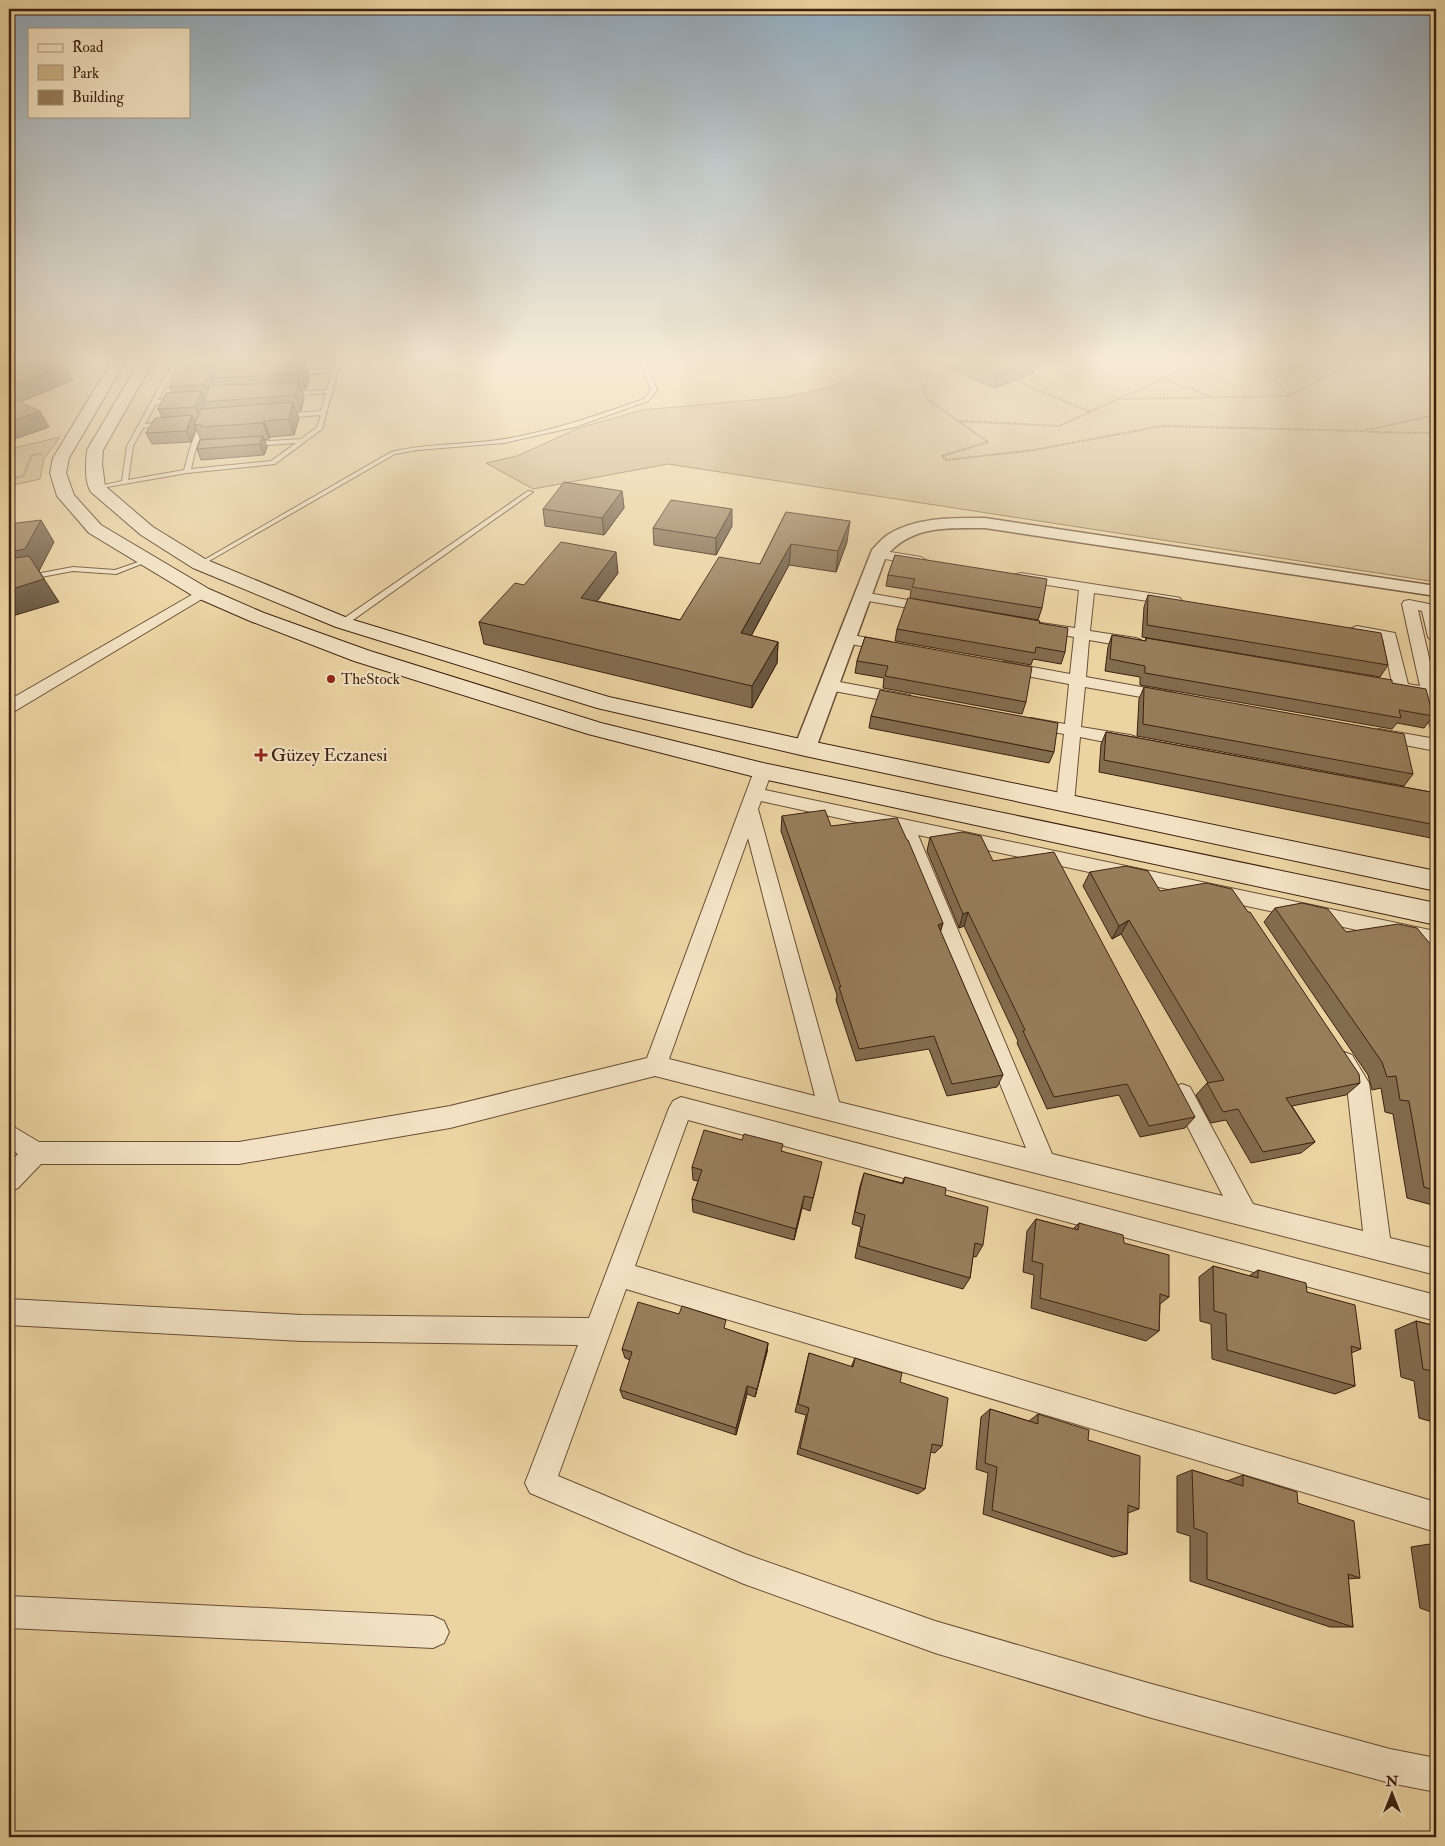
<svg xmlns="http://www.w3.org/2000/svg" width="1445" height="1846" font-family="'IM FELL Double Pica',serif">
<rect width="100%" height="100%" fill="#ebd3a2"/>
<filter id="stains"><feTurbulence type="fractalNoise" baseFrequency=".004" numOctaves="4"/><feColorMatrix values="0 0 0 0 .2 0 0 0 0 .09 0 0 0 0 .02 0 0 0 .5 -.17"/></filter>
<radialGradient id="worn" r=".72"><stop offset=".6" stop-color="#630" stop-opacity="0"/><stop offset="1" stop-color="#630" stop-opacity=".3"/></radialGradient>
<g fill="#cdb589" stroke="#856b4c">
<path d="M864 362H1436V582L668 464 533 489 486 463 517 456 579 428 642 410 786 397 831 387 859 371Z"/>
<path d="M60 437 44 459 40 479 9 486V449Z"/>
</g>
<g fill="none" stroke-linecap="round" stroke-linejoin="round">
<g stroke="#684e34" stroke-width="2">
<g id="service">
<path d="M173 362H179L169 379 184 377 187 379 168 382 158 400 175 399 178 401 175 403 156 404 145 424 162 422 165 424 143 428 133 446 128 480 184 470 190 448 200 422 203 420 206 422 196 448 191 469 271 461 296 443 254 446 251 444 254 442 301 439 317 427 321 415 284 418 281 416 284 414 321 411 326 393 289 396 286 394 289 392 327 390 332 372 296 375 293 373 296 371 333 369 335 362H340L333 390 334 391 332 392 322 429 275 464 187 473 95 489V487L122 481 127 446Z"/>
<path d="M640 362H645L657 390 648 401 575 427 504 443 417 450 395 454 202 565 197 564 391 452C428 443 467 445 505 439 553 431 598 415 644 399L651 390Z"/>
<path d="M528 491 533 492 346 625H340V621Z"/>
<path d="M144 560 149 561 116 574 73 571 9 583V579L73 567 115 570Z"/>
</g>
</g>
<g stroke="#684e34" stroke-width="2">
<g id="minor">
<path d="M878 550 921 557 928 561 921 565 873 557 871 554 873 551Z"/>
<path d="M1021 573 1175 597 1180 598 1182 601 1180 604 1175 605 1094 593 1090 631 1136 638 1141 640 1144 643 1141 646 1136 648 1089 640 1086 677 1169 692 1175 693 1177 697 1175 701 1169 702 1085 687 1081 727 1130 735 1136 737 1138 741 1136 745 1130 747 1080 737 1074 803 1071 807 1065 809 1059 807 1056 803 1064 734 1025 727 1023 723 1025 719 1031 718 1065 724 1069 684 1005 672 999 670 997 667 999 664 1005 662 1070 674 1074 637 1041 631 1036 630 1034 627 1036 624 1041 623 1075 628 1079 590 1016 580 1014 577 1016 574Z"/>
<path d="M202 589 207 590 209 593 207 596 15 711 9 712V700Z"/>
<path d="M862 592 931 604 936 605 938 608 936 611 931 612 857 599 855 596 857 593Z"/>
<path d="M1409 600 1434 605 1436 608V642L1431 640 1428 637 1422 611 1418 610 1436 688V727L1430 726 1422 697 1395 692 1393 688 1383 639 1352 634 1349 631 1352 628 1357 626 1395 633 1408 684 1420 686 1402 604 1404 601Z"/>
<path d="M846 634 891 642 896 644 899 647 896 650 891 652 841 642 838 639 841 636Z"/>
<path d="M829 680 904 694 910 695 912 699 910 703 904 704 823 689 821 685 823 681Z"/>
<path d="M1379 729 1436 739V751L1373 739 1371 735 1373 731Z"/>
<path d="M763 765 769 767 772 771 765 790 1435 931 1436 956 1429 954 1422 944 918 835 1052 1154 1223 1196 1171 1094 1174 1087 1182 1084 1190 1087 1253 1204 1363 1231 1347 1086 1333 1062 1336 1055 1344 1052 1352 1055 1369 1083 1390 1238 1436 1249V1275L655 1076 450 1128 239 1164H41L18 1188 9 1192V1164L18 1154 9 1148V1124L39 1142H239L450 1106 647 1058 754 771 757 767ZM761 801 898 831 1026 1148 839 1102 758 809ZM748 838 815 1096 669 1059Z"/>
<path d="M681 1097 1436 1295V1321L688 1120 635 1266 1436 1502V1532L626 1289 558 1476 745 1554 935 1621 1148 1683 1390 1749 1436 1758V1792L1390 1783 1148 1717 935 1653 744 1584 530 1493 525 1483 578 1345 302 1341 9 1325V1299L302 1315 589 1318 669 1108 673 1101Z"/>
<path d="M9 1596 433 1616 444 1621 449 1632 444 1643 433 1648 9 1628Z"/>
</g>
</g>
<g stroke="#684e34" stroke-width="3">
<path id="tertiary" d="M985 518 1436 586V596L985 528C948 528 912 525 886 556L816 748 813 753 805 755 797 753 794 748 872 550C877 545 882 538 889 534 917 517 953 518 985 518Z"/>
</g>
<g stroke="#3d210f" stroke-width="2">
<g id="secondary">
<path d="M111 362H125L69 458 66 473 74 495 101 525 209 589 264 613 370 651 601 723 763 763 1436 903V925L763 779 588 734 354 661 250 621 195 597 89 533 57 496 50 473 53 458Z"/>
<path d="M139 362H153L103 450 102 464 105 486 153 527 207 560 350 619 609 697 805 740 1436 871V891L805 756 597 708 336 627 193 568 141 535 91 492C84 481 86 462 87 450Z"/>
</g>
</g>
<g stroke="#3d210f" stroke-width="2" stroke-dasharray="0.5 1" stroke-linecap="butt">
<path d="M931 362 924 392 927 399 988 442 942 456 947 460 1034 450 1162 426 1363 431 1436 415"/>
<path d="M1275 362 1325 377"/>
<path d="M1164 379 1212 397"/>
<path d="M1015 380 1090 412"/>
<path d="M1290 396 1351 362"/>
<path d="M1121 399 1290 396 1255 362"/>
<path d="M960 421 1059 426 1200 362"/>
<path d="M1369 432 1436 433"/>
<path d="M9 479 23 476 32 455 42 454"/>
</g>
<use href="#service" fill="#f2e2c3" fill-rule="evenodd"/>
<use href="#minor" fill="#f2e2c3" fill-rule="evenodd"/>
<use href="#tertiary" fill="#f2e2c3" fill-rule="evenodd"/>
<use href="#secondary" fill="#f2e2c3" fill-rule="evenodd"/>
</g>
<g fill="#826c4e" stroke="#3d210f">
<path d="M177 362H223L222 365H223L224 362H305L309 376 306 389H302L304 398 301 411H296L299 418 294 435 270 437 269 439 264 440 267 447 264 455 201 460 197 449 201 440 196 429 191 442 152 444 146 433 162 417 158 409 172 393 169 387 182 372Z"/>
<path d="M952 362H1036L1033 373 995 388 951 370Z"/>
<path d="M9 364H65L73 380 20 402 49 427 9 441Z"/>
<path d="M622 491 624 508 604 535 545 526 543 509Z"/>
<path d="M786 512 847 542 836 572 789 565 751 636 778 642 777 663 752 708 484 644 479 622 618 573 597 601 680 620 760 564Z"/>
<path d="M732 526 716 555 654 545 653 528Z"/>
<path d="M895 555 1042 608 1038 620 910 598 911 590 886 586 888 575Z"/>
<path d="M1148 595 1388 665 1380 677 1142 637 1144 607Z"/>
<path d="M1039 623 1065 652 1061 664 1033 659 1031 665 895 641 897 629Z"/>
<path d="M1112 635 1145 641 1146 638 1392 683 1433 716 1424 728 1397 723 1392 729 1140 685V677L1105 671 1108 647Z"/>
<path d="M865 637 1026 702 1022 714 883 688 884 678 855 673 857 661Z"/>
<path d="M1144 687 1413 774 1404 786 1137 736 1139 699Z"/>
<path d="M871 716 1054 752 1049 763 869 728Z"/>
<path d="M1106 732 1436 793V839L1099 772 1101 744Z"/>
<path d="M782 816 831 826 943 923 940 931 1003 1075 997 1087 947 1096 929 1049 856 1061 836 1000 837 995 781 831Z"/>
<path d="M930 837 993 861 1195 1117 1185 1128 1140 1137 1119 1095 1047 1109 1017 1043 1018 1041 964 926 959 928 927 851Z"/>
<path d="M1090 872 1160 891 1360 1083 1346 1095 1292 1106 1315 1142 1301 1153 1251 1163 1226 1120 1211 1123 1196 1095 1207 1083H1208L1121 934 1112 939 1083 886Z"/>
<path d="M1275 908 1346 932 1436 951V1206L1407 1198 1393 1114 1385 1112 1381 1088 1372 1090 1368 1075 1264 922Z"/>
<path d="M782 1151 819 1175 810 1211 802 1208 794 1240 693 1212 692 1199 698 1181 693 1180 692 1167Z"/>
<path d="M864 1173 902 1183 905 1177 945 1195 983 1245 976 1257 973 1256 970 1278 963 1289 855 1258 861 1227 852 1224 860 1186Z"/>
<path d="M1036 1219 1073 1229 1079 1223 1124 1243 1169 1297 1160 1304 1159 1331 1146 1341 1031 1308 1034 1275 1023 1272 1027 1231Z"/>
<path d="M1213 1266 1249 1276 1258 1270 1307 1292 1361 1349 1351 1353 1355 1386 1335 1394 1212 1359 1211 1324 1200 1321 1199 1277Z"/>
<path d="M1416 1321 1436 1326V1423L1419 1418 1414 1381 1401 1377 1395 1330Z"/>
<path d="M726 1329 768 1343 767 1352 755 1397 747 1394 736 1435 623 1398 620 1390 630 1360 625 1358 622 1349Z"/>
<path d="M809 1353 851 1367 855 1358 900 1382 942 1446 935 1453 930 1452 925 1489 918 1494 797 1454 806 1415 795 1412Z"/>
<path d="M990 1409 1029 1421 1038 1414 1088 1440 1139 1509 1128 1513 1127 1554 1113 1557 983 1514 988 1473 976 1469 981 1417Z"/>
<path d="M1192 1470 1227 1481 1243 1475 1298 1503 1360 1578 1348 1579 1353 1627H1330L1190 1581V1536L1177 1532V1476Z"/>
<path d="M1436 1543V1630L1434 1613 1420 1608 1411 1547Z"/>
</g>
<g fill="#6a5840" stroke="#3d210f">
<path d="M213 362H223L218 374Z"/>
<path d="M304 362H305L309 376 306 389 300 374Z"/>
<path d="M1026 362H1036L1033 373 995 388 999 373Z"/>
<path d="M65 364 73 380 18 403 9 387Z"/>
<path d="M211 371 214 378H213L214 383 209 395 204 385Z"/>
<path d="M299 382 304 398 301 411 295 395Z"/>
<path d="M202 391 206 402H203L205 406 200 418 195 407Z"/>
<path d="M293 402 299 418 294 435 289 419Z"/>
<path d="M40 411 49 427 9 441V422Z"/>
<path d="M192 415 196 425H194L196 429 191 442 186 431Z"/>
<path d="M264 421 270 437 269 439 263 423Z"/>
<path d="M263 436 267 447 264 455 260 444Z"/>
<path d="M622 491 624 508 604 535 602 518Z"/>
<path d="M732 509V526L716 555V538Z"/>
<path d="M41 520 54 542 39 571 59 602 9 617V552Z"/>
<path d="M850 521 847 542 836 572 838 551Z"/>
<path d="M791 544 789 565 741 655V633Z"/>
<path d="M616 552 618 573 584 619 581 598Z"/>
<path d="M778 642 777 663 752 708V686Z"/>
<path d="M968 912 964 926 959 928 963 914Z"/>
<path d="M1129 920 1121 934 1112 939 1119 926Z"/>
<path d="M943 923 939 937 938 925Z"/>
<path d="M804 1196 802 1208 794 1240 796 1229Z"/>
<path d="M768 1343 767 1352 755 1397 757 1389Z"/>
<path d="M747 1386V1394L736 1435V1428Z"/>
</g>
<g fill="#977e5b" stroke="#3d210f">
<path d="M16 362H58L65 364 9 387V364Z"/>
<path d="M224 362H251L223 364Z"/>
<path d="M283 362H304L300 374 213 378 218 365Z"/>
<path d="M972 362H1026L999 373Z"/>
<path d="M211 371 204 385 169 387 176 373Z"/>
<path d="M299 382 295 395 203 402 210 386Z"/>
<path d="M202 391 195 407 158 409 166 393Z"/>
<path d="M9 397 40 411 9 422Z"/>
<path d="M293 402 289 419 264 421 263 423 201 427 202 424 194 425 201 409Z"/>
<path d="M192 415 186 431 146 433 155 418Z"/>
<path d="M263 436 260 444 197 449 200 440Z"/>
<path d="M564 482 622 491 602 518 543 509Z"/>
<path d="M671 500 732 509 716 538 653 528Z"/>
<path d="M786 512 850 521 838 551 791 544 741 633 778 642 752 686 479 622 515 583 524 585 561 542 616 552 581 598 680 620 719 557 760 564Z"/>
<path d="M41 520 25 549 9 552V524Z"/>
<path d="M895 555 1047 579 1042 608 912 587 915 579 888 575Z"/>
<path d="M29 556 44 579 9 590V559Z"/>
<path d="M1148 595 1381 633 1388 665 1147 625Z"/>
<path d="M908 598 1040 621 1039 623 1068 628 1065 652 1036 647 1035 653 897 629Z"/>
<path d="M1112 635 1146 641V638L1392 680V683L1426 689 1433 716 1399 710 1401 718 1145 673V666L1110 659Z"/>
<path d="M865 637 1032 667 1026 702 885 676 888 666 857 661Z"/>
<path d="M1144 687 1404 734 1413 774 1143 724Z"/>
<path d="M880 690 1058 723 1054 752 871 716Z"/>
<path d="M1106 732 1436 793V825L1104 760Z"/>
<path d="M825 810 831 826 897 818 907 840H908L943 923 938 925 1003 1075 952 1084 934 1036 859 1049 839 987H841L782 816Z"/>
<path d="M963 832 981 836 993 861 1054 852 1195 1117 1149 1126 1127 1084 1054 1097 1023 1031 1025 1030 968 912 963 914 930 837Z"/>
<path d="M1126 866 1148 871 1160 891 1206 883 1232 889 1248 912H1250L1359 1074 1360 1083 1286 1098 1315 1142 1263 1152 1238 1109 1223 1112 1207 1083 1224 1080 1129 920 1119 926 1090 872Z"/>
<path d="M1302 903 1328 909 1346 932 1398 924 1417 928 1436 951V1191L1424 1187 1409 1101 1400 1100 1396 1076 1387 1077 1382 1062 1275 908Z"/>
<path d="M704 1130 742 1140 744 1134 783 1144 781 1151 822 1162 813 1198 804 1196 796 1229 692 1199 702 1170 692 1167Z"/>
<path d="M864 1173 903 1184 905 1177 946 1188 945 1195 988 1207 983 1245 975 1243 970 1278 859 1246 865 1215 855 1212Z"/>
<path d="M1036 1219 1078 1230 1079 1223 1123 1235 1124 1243 1169 1255V1297L1160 1294 1159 1331 1040 1298 1043 1264 1032 1261Z"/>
<path d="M1213 1266 1258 1278V1270L1306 1283 1307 1292 1355 1305 1361 1349 1351 1346 1355 1386 1227 1350 1226 1314 1214 1311Z"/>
<path d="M638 1302 679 1314 682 1306 726 1320 724 1328 768 1343 757 1389 747 1386 736 1428 620 1390 632 1352 622 1349Z"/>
<path d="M1416 1321 1436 1326V1374V1372L1423 1369Z"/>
<path d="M809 1353 853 1367 855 1358 902 1373 900 1382 948 1398 942 1446 932 1444 925 1489 800 1448 809 1408 798 1404Z"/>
<path d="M990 1409 1038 1424V1414L1089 1430 1088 1440 1140 1456 1139 1509 1128 1505 1127 1554 992 1510 997 1467 985 1463Z"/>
<path d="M1192 1470 1243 1486V1475L1297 1492 1298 1503 1354 1521 1360 1578 1348 1574 1353 1627 1207 1579V1533L1194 1528Z"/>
</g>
<linearGradient id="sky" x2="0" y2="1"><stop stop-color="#91a8b8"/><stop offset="0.58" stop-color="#f6ebd5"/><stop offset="1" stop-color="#f6ebd5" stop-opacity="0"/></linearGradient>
<rect width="1445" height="620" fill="url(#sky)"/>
<g fill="#8f2418" stroke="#f2e2c3" stroke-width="2">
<circle cx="331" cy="679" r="5"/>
<path d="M258.5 747.5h5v5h5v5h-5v5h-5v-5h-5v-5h5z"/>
</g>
<g text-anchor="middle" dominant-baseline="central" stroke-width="4" stroke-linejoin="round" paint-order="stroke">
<g font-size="15" fill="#3d210f" stroke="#f2e2c3" text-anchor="start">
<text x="341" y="679">TheStock</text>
</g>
<g font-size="18" fill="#3d210f" stroke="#f2e2c3" text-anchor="start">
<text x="271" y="755">Güzey Eczanesi</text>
</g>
</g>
<rect width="1445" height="1846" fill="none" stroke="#ebd3a2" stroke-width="30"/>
<rect x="10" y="10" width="1425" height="1826" fill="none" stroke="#3d210f" stroke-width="2.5"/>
<rect x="15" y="15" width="1415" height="1816" fill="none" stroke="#3d210f"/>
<rect x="28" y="28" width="162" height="90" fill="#f2e2c3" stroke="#aa957b"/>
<rect x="38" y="44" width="25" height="8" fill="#f2e2c3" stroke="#aa957b"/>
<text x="72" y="52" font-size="15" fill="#3d210f">Road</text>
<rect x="38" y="65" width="25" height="15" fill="#cdb589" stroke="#aa957b"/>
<text x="72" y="78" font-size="15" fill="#3d210f">Park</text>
<rect x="38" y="90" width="25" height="15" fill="#977e5b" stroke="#aa957b"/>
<text x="72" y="102" font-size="15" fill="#3d210f">Building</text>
<g transform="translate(1392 1794)" stroke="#f2e2c3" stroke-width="4" paint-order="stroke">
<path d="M0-4L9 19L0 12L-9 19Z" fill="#3d210f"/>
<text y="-8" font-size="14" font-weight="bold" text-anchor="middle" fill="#3d210f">N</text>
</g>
<rect width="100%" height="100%" filter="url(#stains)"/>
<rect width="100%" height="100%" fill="url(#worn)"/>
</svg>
